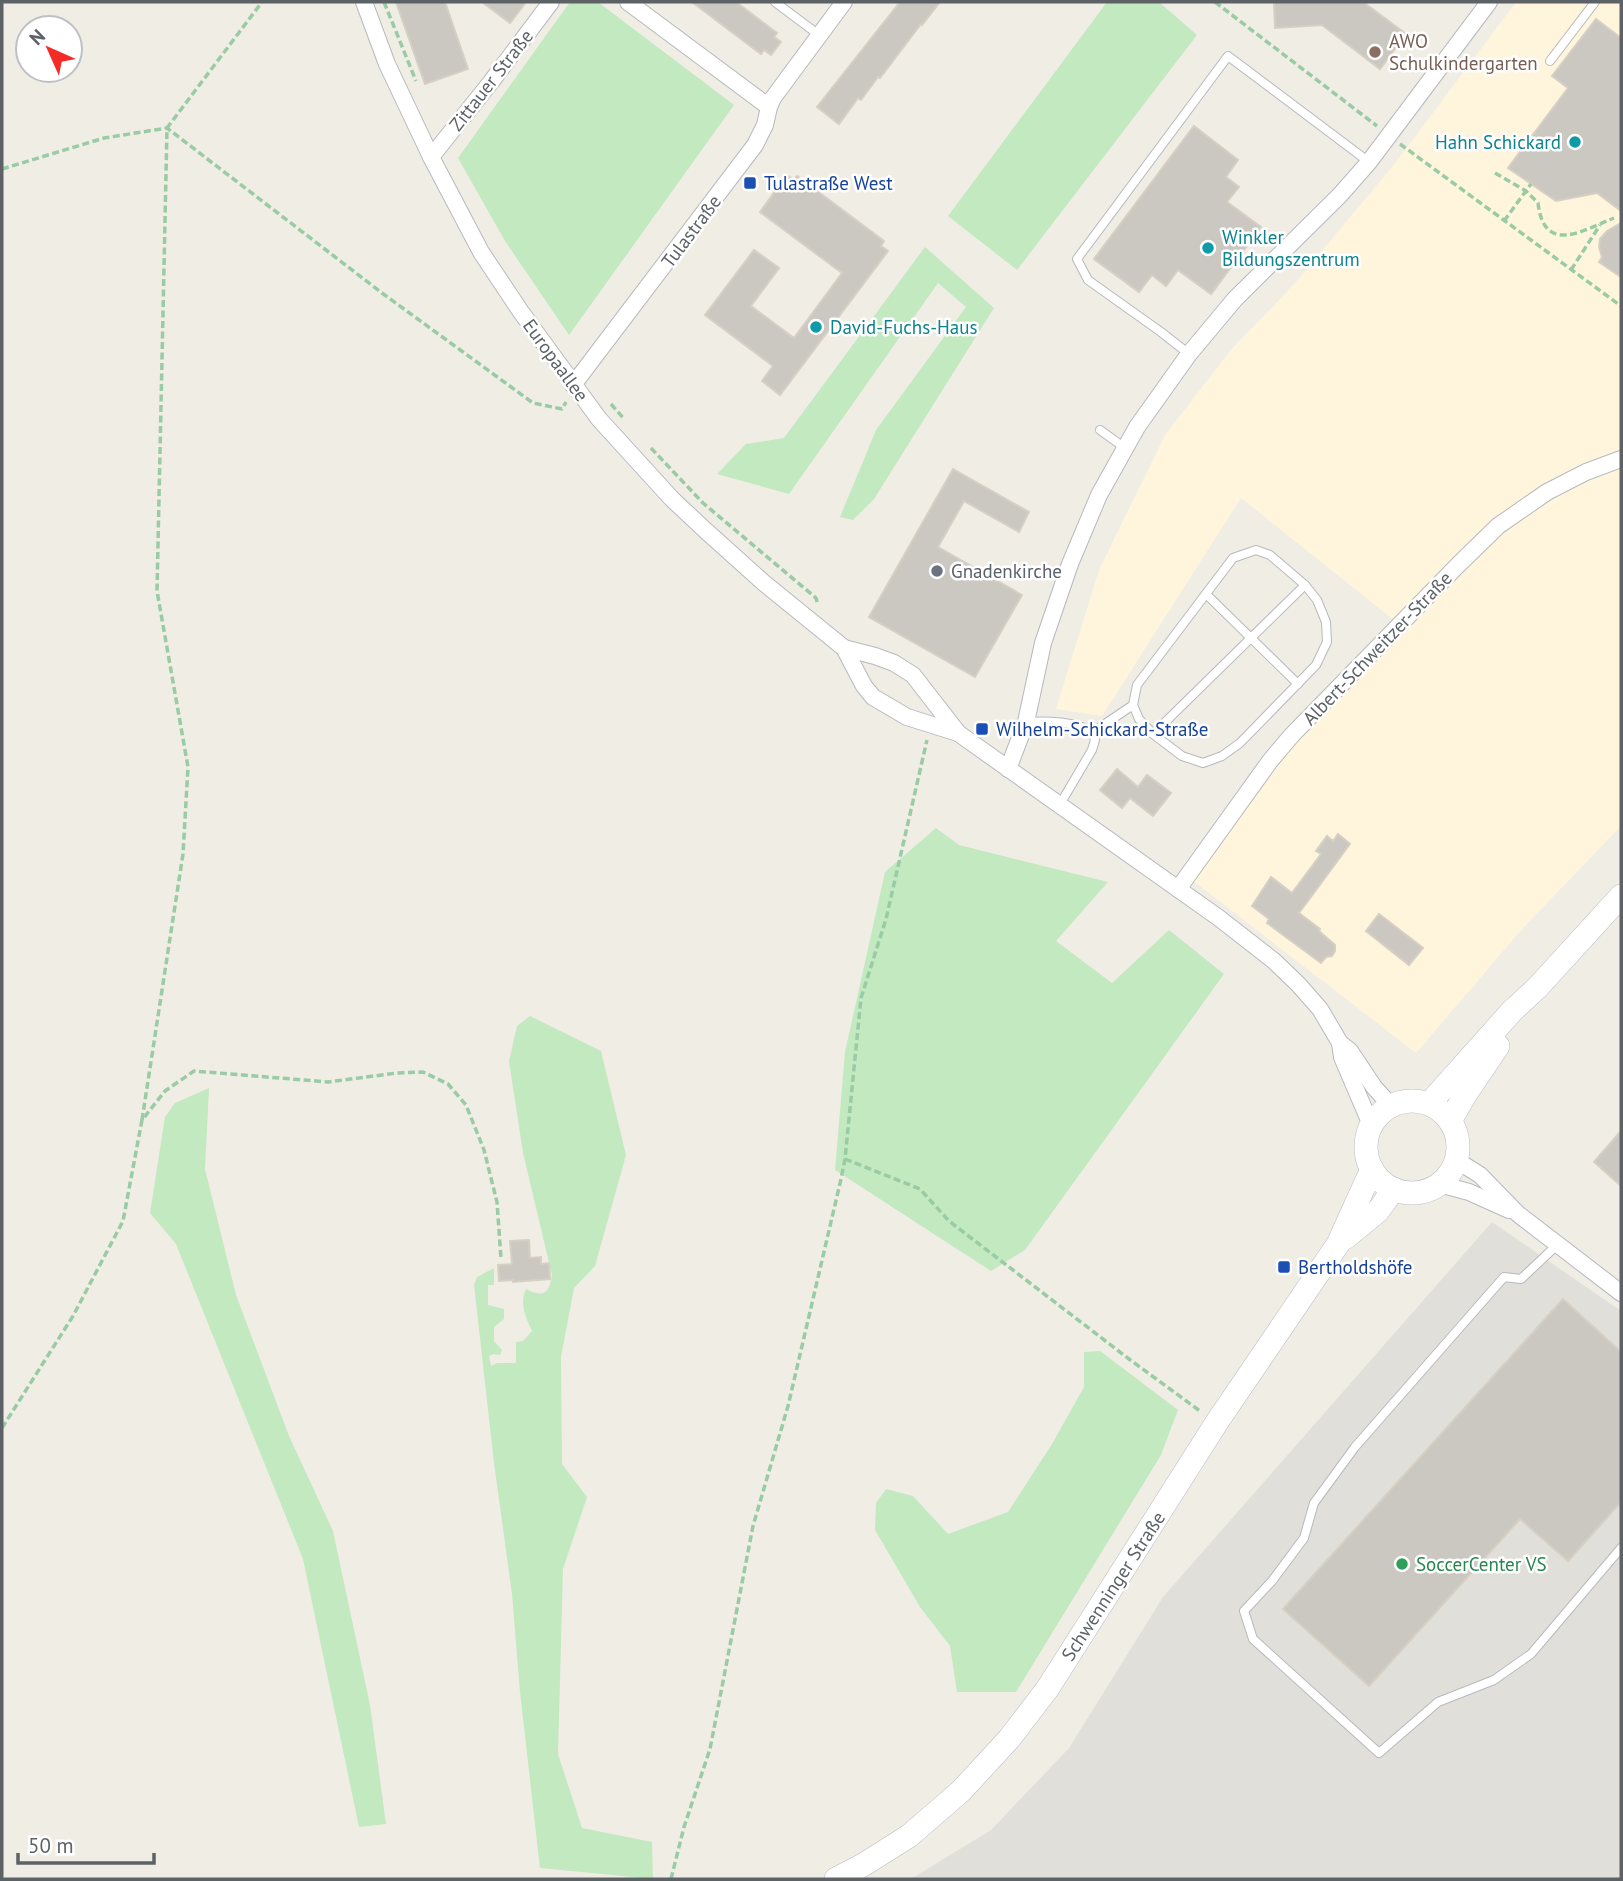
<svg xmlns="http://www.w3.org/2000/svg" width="1623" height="1881" font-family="'PT Sans',sans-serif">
<rect width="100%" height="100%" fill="#f0ede5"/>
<path fill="#fff5dc" d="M1516 2H1621V826L1523 928 1416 1053 1187 876 1270 761 1400 625 1241 498 1102 716 1056 709 1099 570 1165 435 1230 351 1295 283 1396 162Z"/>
<path fill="#e1dfda" d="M1492 1222 1621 1311V1876L1618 1879H911L991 1830 1069 1748 1163 1597Z"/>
<g fill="#c3e9c0">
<path d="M570 2H598L734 105 569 335 505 241 458 158Z"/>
<path d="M1107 2H1159L1197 35 1017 270 948 216Z"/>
<path d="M925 247 994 308 874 499 853 520 840 517 876 430 966 307 938 283 789 494 717 474 746 444 784 438Z"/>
<path d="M936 828 959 845 1108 882 1056 941 1112 983 1169 930 1224 974 1025 1250 991 1271 835 1170 845 1052 885 872Z"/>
<path d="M530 1016 601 1051 626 1155 595 1266 574 1288 561 1357 562 1464 587 1497 563 1569 558 1754 582 1828 652 1842 653 1879 540 1868 520 1692 512 1594 494 1463 474 1285 477 1277 494 1268V1285H488V1305L504 1309V1319L494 1327V1341L502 1350 500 1355 494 1354 489 1356 491 1366 497 1363H516V1342L523 1341 532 1331C526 1318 519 1304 526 1289 544 1298 549 1294 552 1275L523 1153 509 1061 517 1026Z"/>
<path d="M209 1088 205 1169 236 1295 289 1436 333 1531 370 1705 386 1824 359 1827 303 1559 176 1244 150 1213 165 1117 175 1103Z"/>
<path d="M1100 1351 1178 1410 1161 1455 1016 1692H957L950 1646 920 1607 875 1530 876 1503 886 1489 913 1496 948 1534 1008 1512 1052 1444 1084 1387V1352Z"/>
</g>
<g fill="#cbc8c2" stroke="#d6cfc3" stroke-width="2">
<path d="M396 2H445L468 69 425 84Z"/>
<path d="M482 2H526L510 23Z"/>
<path d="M692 2H736L777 33 774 37 781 42 771 55 764 50 761 54Z"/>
<path d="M900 2H940L922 25 921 24 880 78 878 77 861 100 858 98 839 124 817 107Z"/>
<path d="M1274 2H1363L1406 34 1380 69 1322 25 1275 28Z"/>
<path d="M1596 19 1621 38V211L1597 193 1556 201 1508 168 1568 88 1552 76Z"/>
<path d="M1194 126 1238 160 1226 177 1239 187 1227 202 1261 227 1211 294 1178 270 1166 286 1152 275 1139 292 1094 259Z"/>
<path d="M787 175 794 180 797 176 884 241 881 246 888 251 780 395 762 381 773 366 705 315 754 250 779 268 751 306 794 338 842 273 760 212Z"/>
<path d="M1621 223V277L1599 262 1602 257 1599 247 1600 239 1607 231Z"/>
<path d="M953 469 1029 512 1019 532 964 501 938 547 1022 595 975 677 869 617Z"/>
<path d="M1117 769 1138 787 1147 775 1171 793 1153 816 1130 798 1122 808 1100 790Z"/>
<path d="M1338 834 1350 844 1299 913 1320 929 1319 931 1335 945V951L1332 956 1326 957 1321 963 1267 923 1269 919 1252 906 1271 877 1292 893 1321 854 1316 851 1327 836 1333 841Z"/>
<path d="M1379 914 1423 948 1409 965 1366 931Z"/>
<path d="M1621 1131V1186L1594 1162Z"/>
<path d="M529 1240 530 1258 541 1257V1264L549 1263 550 1279 513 1282V1280L499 1281 498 1265 512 1264 510 1241Z"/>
<path d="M1563 1299 1621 1352V1502L1568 1561 1520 1519 1369 1686 1283 1609Z"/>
</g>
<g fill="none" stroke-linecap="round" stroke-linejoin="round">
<g stroke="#b6b9bd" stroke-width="10">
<g id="service">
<path d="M775 2 819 35"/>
<path d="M1550 61 1595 2"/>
<path d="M1189 354 1161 332 1088 280 1077 259 1228 56 1369 162"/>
<path d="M1100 430 1125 448"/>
<path d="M1256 550 1270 555 1305 585 1317 600 1326 622 1327 642 1316 665 1240 743 1222 756 1203 763 1182 756 1153 734 1139 719 1133 705 1137 685 1233 558Z"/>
<path d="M1206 594 1298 684"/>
<path d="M1026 722C1048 721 1074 721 1093 732L1095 740 1092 750 1059 806"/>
<path d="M1093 732 1133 705"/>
<path d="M1153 734 1305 585"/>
<path d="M1557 1245 1521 1279 1504 1277 1355 1447 1314 1503 1304 1538 1272 1581 1244 1611 1253 1639 1379 1753 1438 1702 1494 1680 1531 1654 1621 1548"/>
</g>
</g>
<g stroke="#b6b9bd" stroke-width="18">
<g id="minor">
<path d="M364 2 387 64 431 157 481 252 521 312 599 419 672 499 705 530 764 583 844 648 864 686 873 697 907 717 958 733"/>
<path d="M628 2 769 107"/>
<path d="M431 157 491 82 551 2"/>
<path d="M573 385 755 145 765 125 769 107 773 98 844 2"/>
<path d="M844 648 875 656 894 663 913 675 958 733 1219 918 1274 961 1298 984 1320 1009 1340 1043 1350 1051 1374 1087 1391 1106"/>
<path d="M1008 769 1026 722 1043 643 1070 564 1099 495 1137 427 1189 354 1235 299 1340 195 1369 162 1489 2"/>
<path d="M1178 889 1270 761 1292 735 1457 566 1498 526 1547 492 1586 472 1621 459"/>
<path d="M1340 1043 1342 1057 1371 1125"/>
<path d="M1456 1160 1480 1175 1518 1214 1621 1293"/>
<path d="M1439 1184 1469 1192 1509 1210"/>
</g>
</g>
<g stroke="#b7bbc0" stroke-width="24">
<g id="secondary">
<circle cx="1412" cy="1147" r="46"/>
<path d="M1429 1104 1512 1011 1537 988 1621 896"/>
<path d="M1450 1121 1465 1095 1498 1046"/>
<path d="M1345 1238 1378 1211 1394 1189"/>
<path d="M836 1879 863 1865 909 1836 961 1791 1009 1739 1048 1688 1217 1422 1338 1244 1372 1169"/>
</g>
</g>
<g stroke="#99cba4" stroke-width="3.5" stroke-dasharray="7 3.5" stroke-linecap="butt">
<path d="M384 2 416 81"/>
<path d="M1215 2 1377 126"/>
<path d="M1400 144 1621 306"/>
<path d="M2 169 104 138 167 128 382 293 533 403 562 409 566 402"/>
<path d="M1495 173 1526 191 1538 203C1544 255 1582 231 1614 218"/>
<path d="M1504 221 1531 184"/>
<path d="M1571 270 1600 225"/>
<path d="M611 404 624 419"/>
<path d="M651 448 703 503 816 598 818 605"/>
<path d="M142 1120 183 854 188 767 157 591 167 128 262 2"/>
<path d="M845 1159 920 1189 949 1221 1129 1359 1200 1411"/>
<path d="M2 1428 73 1316 123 1221 142 1120 165 1091 194 1071 328 1082 397 1073 423 1072 448 1084 466 1105 484 1150 497 1202 501 1259"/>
<path d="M671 1879 684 1827 710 1749 753 1526 788 1406 841 1179 845 1159 861 998 886 919 927 740"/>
</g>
<use href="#service" stroke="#fff" stroke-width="8"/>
<use href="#minor" stroke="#fff" stroke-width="16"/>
<use href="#secondary" stroke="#fff" stroke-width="23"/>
</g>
<circle fill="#8d6e63" stroke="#fff" stroke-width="2.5" cx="1375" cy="52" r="7"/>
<g fill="#0f9aa8" stroke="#fff" stroke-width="2.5">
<circle cx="1575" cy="142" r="7"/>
<circle cx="1208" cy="248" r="7"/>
<circle cx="816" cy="327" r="7"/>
</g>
<g fill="#1a4fb4" stroke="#fff" stroke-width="2.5">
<rect x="743" y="176" width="14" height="14" rx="3.5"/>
<rect x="975" y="722" width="14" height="14" rx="3.5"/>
<rect x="1277" y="1260" width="14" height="14" rx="3.5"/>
</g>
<circle fill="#6b7280" stroke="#fff" stroke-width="2.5" cx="937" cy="571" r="7"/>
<circle fill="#2e9e5b" stroke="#fff" stroke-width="2.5" cx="1402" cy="1564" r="7"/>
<g text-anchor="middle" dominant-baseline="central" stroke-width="5" stroke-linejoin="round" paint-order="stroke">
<g font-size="19" fill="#785e54" stroke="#fff" text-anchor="start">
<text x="1389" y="41">AWO<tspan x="1389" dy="22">Schulkindergarten</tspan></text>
</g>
<g font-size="19" fill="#5d6267" stroke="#fff">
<text transform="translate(491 80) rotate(-52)">Zittauer Straße</text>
<text transform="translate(691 231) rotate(-53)">Tulastraße</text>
<text transform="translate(556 360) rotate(54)">Europaallee</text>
<text transform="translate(1377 648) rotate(-46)">Albert-Schweitzer-Straße</text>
<text transform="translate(1113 1586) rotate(-57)">Schwenninger Straße</text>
</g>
<g font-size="19" fill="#0d838f" stroke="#fff" text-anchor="start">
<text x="1561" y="142" text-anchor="end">Hahn Schickard</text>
<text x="1222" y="237">Winkler<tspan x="1222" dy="22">Bildungszentrum</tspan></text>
<text x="830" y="327">David-Fuchs-Haus</text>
</g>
<g font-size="19" fill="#164399" stroke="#fff" text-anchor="start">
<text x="764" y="183">Tulastraße West</text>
<text x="996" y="729">Wilhelm-Schickard-Straße</text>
<text x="1298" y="1267">Bertholdshöfe</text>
</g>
<g font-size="19" fill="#5b616d" stroke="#fff" text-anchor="start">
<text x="951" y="571">Gnadenkirche</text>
</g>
<g font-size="19" fill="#27864d" stroke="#fff" text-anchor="start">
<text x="1416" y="1564">SoccerCenter VS</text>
</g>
</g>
<rect width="1623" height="1881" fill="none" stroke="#5d6267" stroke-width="7"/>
<g transform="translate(49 49) rotate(315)"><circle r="33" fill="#ffffff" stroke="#bec0c2" stroke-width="2"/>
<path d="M0-5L12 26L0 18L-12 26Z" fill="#f42b27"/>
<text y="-10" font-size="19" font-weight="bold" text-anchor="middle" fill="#5d6267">N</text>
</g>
<path d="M18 1853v10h136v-10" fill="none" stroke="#5d6267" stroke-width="3.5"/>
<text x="28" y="1853" font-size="21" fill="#5d6267" stroke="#ffffff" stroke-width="5" paint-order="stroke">50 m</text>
</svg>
